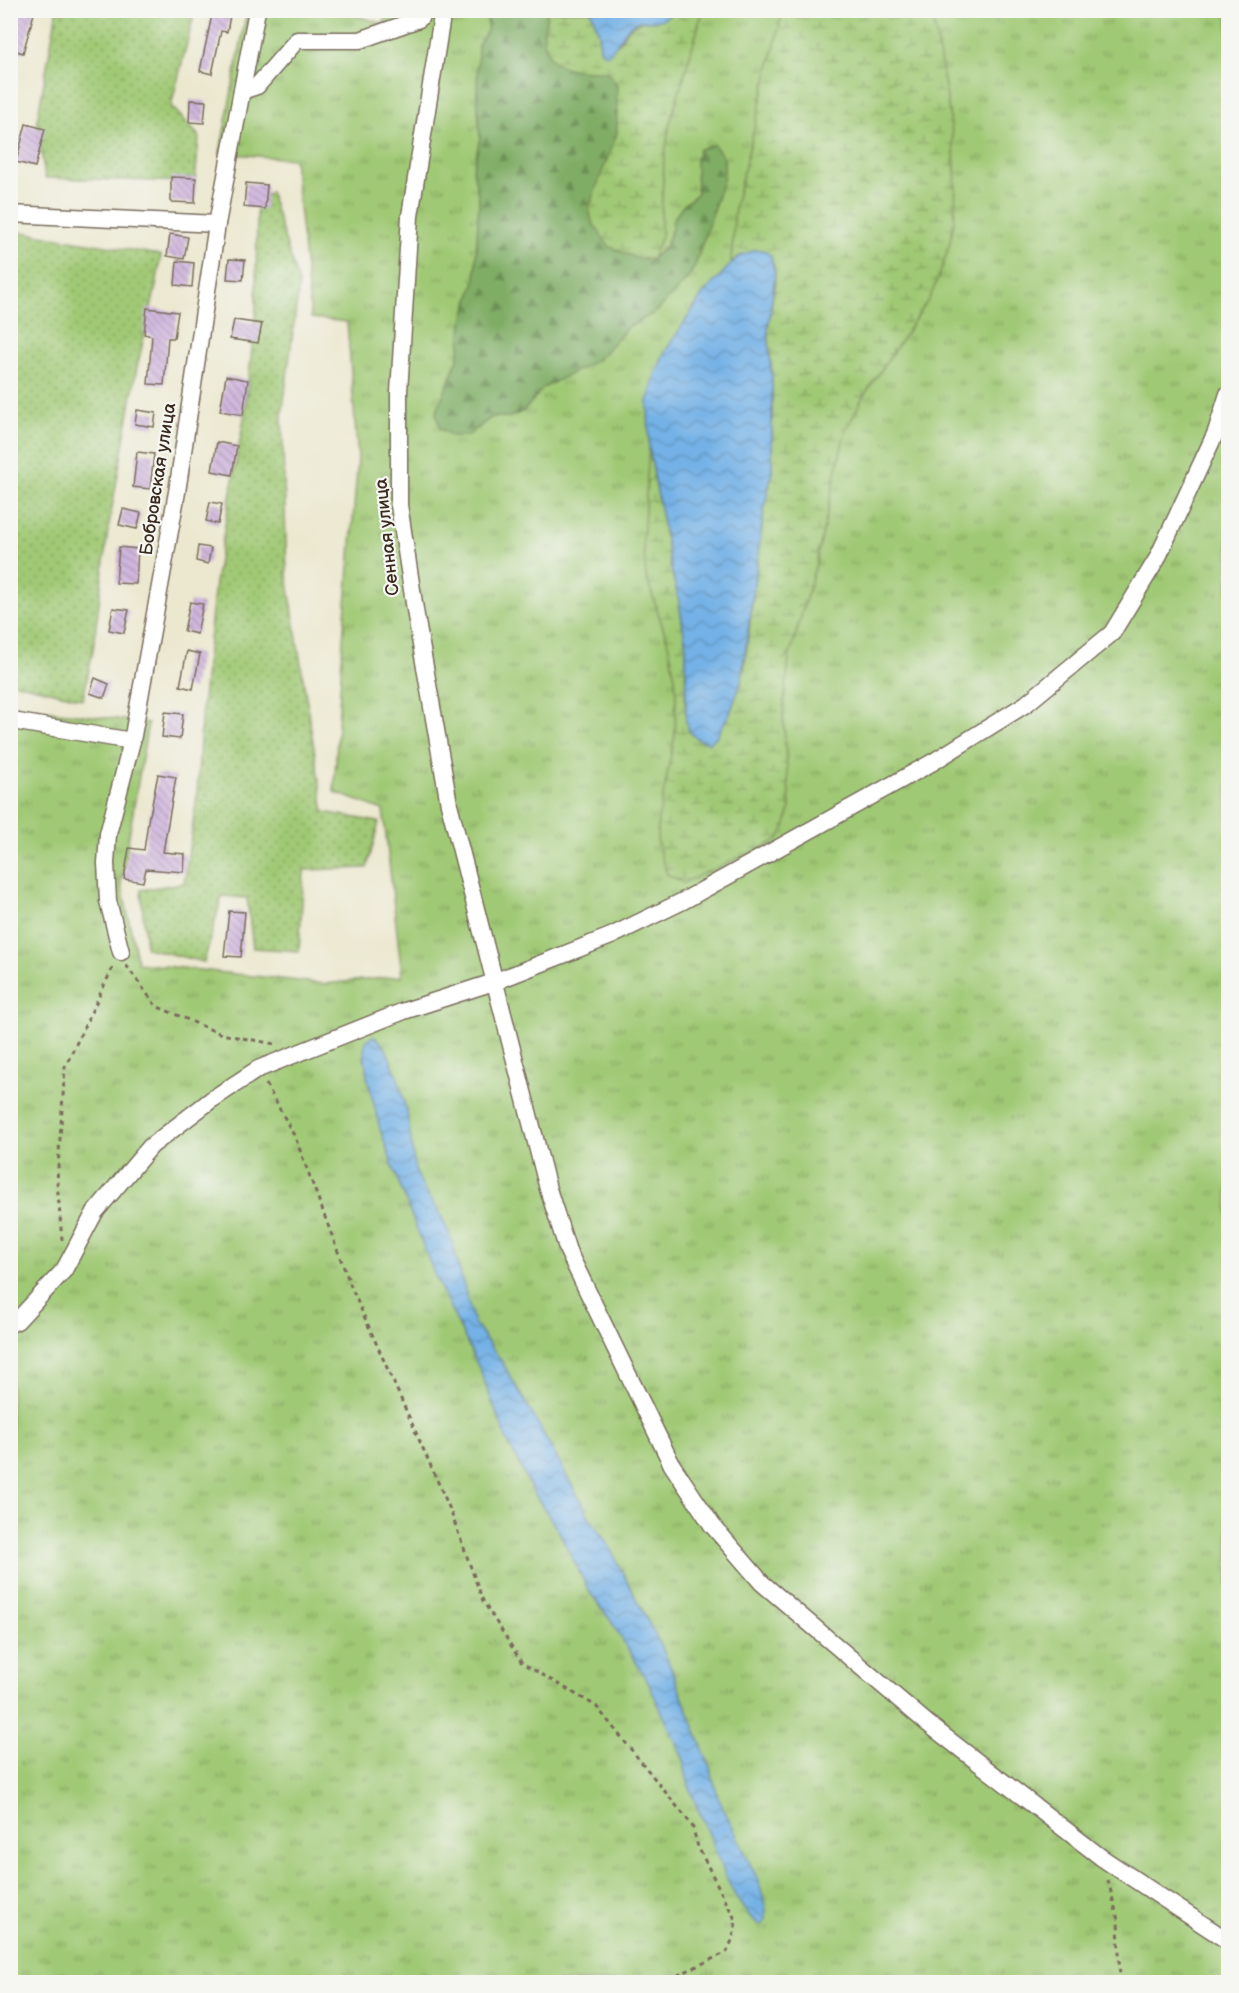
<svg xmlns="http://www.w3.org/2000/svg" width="1239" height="1993" font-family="'Balsamiq Sans',sans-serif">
<defs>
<pattern id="grass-tufts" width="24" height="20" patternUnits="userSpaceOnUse" patternTransform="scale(1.5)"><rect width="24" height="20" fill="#a0c974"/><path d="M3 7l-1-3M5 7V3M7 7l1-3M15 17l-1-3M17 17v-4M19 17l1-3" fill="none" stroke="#84a35f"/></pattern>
<pattern id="forest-firs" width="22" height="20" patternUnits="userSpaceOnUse" patternTransform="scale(1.5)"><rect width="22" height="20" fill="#80ad66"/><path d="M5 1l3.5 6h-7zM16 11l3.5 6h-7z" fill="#6a8d53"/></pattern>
<pattern id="wetland-marsh" width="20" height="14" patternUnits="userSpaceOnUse" patternTransform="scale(1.5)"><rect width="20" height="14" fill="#a0c974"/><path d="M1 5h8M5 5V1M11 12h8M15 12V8" fill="none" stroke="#84a35f"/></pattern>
<pattern id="park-dots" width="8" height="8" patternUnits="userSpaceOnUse" patternTransform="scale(1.5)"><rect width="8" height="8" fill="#a0c974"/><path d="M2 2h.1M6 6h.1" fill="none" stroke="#84a35f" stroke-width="1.8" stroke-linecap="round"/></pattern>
<pattern id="water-waves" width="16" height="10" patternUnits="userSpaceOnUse" patternTransform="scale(1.5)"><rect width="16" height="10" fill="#73b1e6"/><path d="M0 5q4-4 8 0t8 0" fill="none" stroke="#6090ba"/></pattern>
<pattern id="building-back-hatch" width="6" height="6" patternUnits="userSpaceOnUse" patternTransform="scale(1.5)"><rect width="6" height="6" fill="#d0b6de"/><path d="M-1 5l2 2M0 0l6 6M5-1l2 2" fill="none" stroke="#aa94b3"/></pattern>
</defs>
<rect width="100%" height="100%" fill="#f6f6f2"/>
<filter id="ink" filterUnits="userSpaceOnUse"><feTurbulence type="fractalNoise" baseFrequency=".0167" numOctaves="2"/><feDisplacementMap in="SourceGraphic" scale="12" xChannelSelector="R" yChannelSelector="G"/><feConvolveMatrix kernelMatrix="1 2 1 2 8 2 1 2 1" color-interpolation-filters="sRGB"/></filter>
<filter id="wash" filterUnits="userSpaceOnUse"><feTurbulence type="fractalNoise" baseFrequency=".008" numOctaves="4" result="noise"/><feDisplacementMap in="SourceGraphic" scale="24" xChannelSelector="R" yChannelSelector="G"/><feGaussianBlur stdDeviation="1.35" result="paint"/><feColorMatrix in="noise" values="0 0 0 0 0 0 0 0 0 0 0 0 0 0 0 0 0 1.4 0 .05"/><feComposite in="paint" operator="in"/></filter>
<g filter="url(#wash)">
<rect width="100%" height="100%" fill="#ece8d0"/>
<path fill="url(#grass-tufts)" stroke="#6e7a49" stroke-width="1.5" d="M387 10 1228 11V1982H11V706L148 723 121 883 138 963 325 984 402 976 383 810 334 792 343 640 358 459 347 322 311 318 294 159 220 153 247 11H340L384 24Z"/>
<path fill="url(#forest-firs)" stroke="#5e6c42" stroke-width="1.5" d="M487 11H548C546 19 543 31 544 39 547 73 581 71 606 71L617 84V133L589 207 652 259 665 247 671 233 673 220 682 206 697 194 696 162 699 149 714 145 724 158V177L695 266 688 278 656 312 628 327 597 360 543 388 524 411 510 417H492L467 436H452L440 428 436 413 459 356 462 324 475 280 479 200 473 169 480 138 477 92 478 45 487 31Z"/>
<g fill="url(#wetland-marsh)" stroke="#6e7a49" stroke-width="1.5">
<path d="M548 11H591L599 33 600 50 620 43C629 19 646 21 669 16L671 11H703L670 123 664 160 661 218V236L652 259 636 258 609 246 592 222 589 207 617 133V84L606 71C581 71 548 73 544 39 543 31 546 19 548 11Z"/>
<path d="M783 11H934V23C944 88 961 154 954 220 951 247 940 275 929 299L863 397 845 432 816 564 789 658 783 714 790 807 786 825 778 840 683 883 667 874 661 856 657 839 658 821 675 734 676 696 675 678 668 643 646 576 643 541 649 448 672 573 679 601 686 646 685 705 688 730 730 713 744 670 764 510 772 473V379L768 331 770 311 775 285 774 265 738 257 731 263 735 206Z"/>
</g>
<g fill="url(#park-dots)" stroke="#6e7a49" stroke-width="1.5">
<path d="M57 11H195L171 106 199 136 195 182 45 178 37 121Z"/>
<path d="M270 192 299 285 282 416 287 575 324 812 379 822 367 868 304 870 299 951 253 948 247 898 222 896 204 962 146 948 141 890 184 883 197 796 201 719 215 582 244 418 256 313 257 204Z"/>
<path d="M10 230 161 255 156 286 137 367 108 530 93 650 83 699 11 682Z"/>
</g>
<g fill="url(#water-waves)" stroke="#576e82" stroke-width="1.5">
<path d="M591 11V10L671 11C664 26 649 18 636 22 623 27 620 46 607 55L600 50 599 33Z"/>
<path d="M755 250H764L771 256 775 274 768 331 772 379V473L764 510 741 683 730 713 716 737 709 743C697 740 689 735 686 722V646L679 601 672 573 649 448 648 402 655 375 666 350 703 294 738 257Z"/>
<path d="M373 1036 380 1041 386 1049 397 1075 407 1112 415 1170 423 1187 442 1217 450 1235 474 1323 502 1362 536 1420 590 1518 609 1546 667 1658 710 1767 718 1797 759 1882 766 1909V1919L761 1926C752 1920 745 1911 739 1902 726 1882 718 1857 709 1834 699 1810 686 1787 684 1760L647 1680 611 1621 589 1591 559 1532 532 1490 506 1438 480 1370 435 1276 395 1173 380 1129 367 1076 364 1050 366 1041Z"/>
</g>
<g id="blocks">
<g fill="url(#building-back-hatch)">
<path d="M19 10H35L23 53 10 49V41Z"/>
<path d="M213 10H231L227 32 221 31 212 74 200 71Z"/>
<path d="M190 100 206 101 204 123 189 122Z"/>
<path d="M26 124 45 129 35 167 16 162Z"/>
<path d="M171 177 196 178 195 203 171 202Z"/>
<path d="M246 183 267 185 265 209 244 207Z"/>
<path d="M170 234 188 237 184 259 167 256Z"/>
<path d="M229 259 245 260 243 280 227 279Z"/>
<path d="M177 261 194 263 192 287 175 285Z"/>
<path d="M147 308 178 312 174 338H168L164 385 148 384 152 336 144 334Z"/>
<path d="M234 320 262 324 258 343 230 339Z"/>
<path d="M226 376 248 380 243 415 220 411Z"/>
<path d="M137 410 156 413 154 427 135 424Z"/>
<path d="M217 442 237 446 232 475 212 471Z"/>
<path d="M137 452 154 454 150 489 133 487Z"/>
<path d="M210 502 222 504 218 524 206 521Z"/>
<path d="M123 509 141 513 137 529 119 525Z"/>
<path d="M198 546 211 548 208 564 196 561Z"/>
<path d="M119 547 138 549 136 584 116 583Z"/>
<path d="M190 602 203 604 197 634 184 631Z"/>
<path d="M113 608 129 610 124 633 109 630Z"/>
<path d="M187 651 200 654 193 689 180 686Z"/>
<path d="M95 678 109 684 104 698 90 693Z"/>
<path d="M165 712 183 714 180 739 162 737Z"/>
<path d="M158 774 176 777 163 852 185 854 184 872 146 869 143 882 124 879 129 848 144 850 149 815H150Z"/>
<path d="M229 911 245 912 241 957 224 956Z"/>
</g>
</g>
</g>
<g filter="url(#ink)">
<use href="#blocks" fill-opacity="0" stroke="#796c5c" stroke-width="1.5"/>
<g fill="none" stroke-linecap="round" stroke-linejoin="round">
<g stroke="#796c5c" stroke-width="19">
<g id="street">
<path d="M443 10 410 216 399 392V505L416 616 449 804 548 1189 568 1251 672 1465 712 1525 762 1583 927 1723 1102 1858 1228 1941"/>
<path d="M242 91 257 86 297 40H360L419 19 426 10"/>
<path d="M10 214 217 224"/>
<path d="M10 719 18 722 132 741"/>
<path d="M121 952 108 901 106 863 108 834 132 741 177 492 217 224 257 10"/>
<path d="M10 1324 17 1321 64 1270 95 1212 151 1146 211 1100 258 1069 404 1011 494 982 611 936 683 901 933 762 1026 704 1112 633 1157 559 1216 432 1228 394"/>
</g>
</g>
<g stroke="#796c5c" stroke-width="3" stroke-dasharray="4.5 4.5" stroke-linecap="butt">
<path d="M126 965 156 1006 221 1034 275 1044"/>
<path d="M266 1084 295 1137 352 1289 449 1507 483 1601 522 1663 596 1706 692 1825 698 1847 736 1921 733 1938 727 1952 676 1976 666 1982"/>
<path d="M62 1240 57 1181 65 1067 114 965"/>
<path d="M1108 1880 1118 1920 1120 1982"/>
</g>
<use href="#street" stroke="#fff" stroke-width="16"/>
</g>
</g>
<g text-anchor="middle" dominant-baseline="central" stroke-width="4.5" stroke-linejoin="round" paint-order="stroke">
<g font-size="18" fill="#3b2a1e" stroke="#f6f6f2">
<text transform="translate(158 479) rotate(-81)">Бобровская улица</text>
<text transform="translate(387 537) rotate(-96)">Сенная улица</text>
</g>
</g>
<rect width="1239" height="1993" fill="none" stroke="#f6f6f2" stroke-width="36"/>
</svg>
